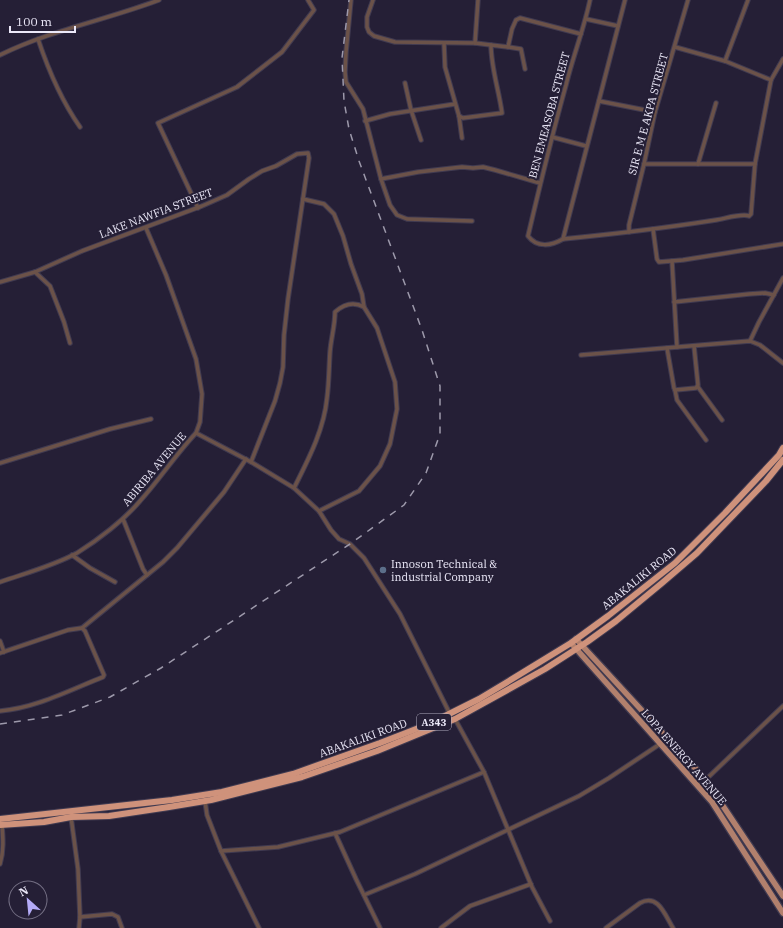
<svg xmlns="http://www.w3.org/2000/svg" width="783" height="928" font-family="'IBM Plex Serif',serif">
<rect width="100%" height="100%" fill="#251f36"/>
<g fill="none" stroke-linecap="round" stroke-linejoin="round">
<g stroke="#413b51" stroke-width="5.5">
<g id="street">
<path d="M351 0 346 52 345 72 346 82 363 109 381 179 390 205 397 215 407 219 472 221"/>
<path d="M373 0 367 17V27L369 32 374 36 395 42 475 43 491 45"/>
<path d="M590 0C584 29 573 56 566 85 552 135 540 185 528 236 537 248 551 246 563 239 614 234 665 228 716 220 724 219 742 213 749 216L751 214 755 164 771 80 783 59"/>
<path d="M586 19 618 26"/>
<path d="M38 39C48 69 61 100 80 127"/>
<path d="M444 43 445 67 459 116 462 138"/>
<path d="M475 43 478 0"/>
<path d="M508 47 521 49 525 69"/>
<path d="M675 47 725 61 771 80"/>
<path d="M0 55C51 30 106 20 159 0"/>
<path d="M725 61 748 0"/>
<path d="M405 83 411 110 421 140"/>
<path d="M599 101 655 112"/>
<path d="M459 116 463 118 502 113C499 90 491 68 491 45L508 47 512 29 516 20 520 18 581 34"/>
<path d="M365 121 390 114 455 104"/>
<path d="M552 137 586 146"/>
<path d="M644 164H755"/>
<path d="M698 164 716 103"/>
<path d="M381 179 418 172 462 167 473 168 483 167 495 170 540 183"/>
<path d="M303 199 324 204 334 214 343 236 351 264 362 294 364 307 377 328 395 382 397 409 390 444 380 466 359 491 319 511"/>
<path d="M198 208 158 123 237 87 282 52 314 10 308 0"/>
<path d="M653 229 657 259 659 262 683 260 783 244"/>
<path d="M629 232V225L644 164 655 112 688 0"/>
<path d="M563 239 625 0"/>
<path d="M672 261 677 347"/>
<path d="M35 272 50 286 64 322 70 343"/>
<path d="M0 282 35 272 82 251 202 206 227 195 249 179 262 171 276 166 297 154 308 153 309 158 288 299 284 335 283 367 280 383 275 401 251 462"/>
<path d="M674 302 749 294 765 293 774 295"/>
<path d="M750 341 759 322 783 278"/>
<path d="M667 348 674 388 675 390 696 388 698 385 694 346"/>
<path d="M581 355 750 341 760 345 783 363"/>
<path d="M698 387 722 420"/>
<path d="M675 390 677 400 706 440"/>
<path d="M196 433 251 462 294 488 319 511 331 530 339 539 350 544 364 558 400 614 450 714"/>
<path d="M0 463 110 429 151 419"/>
<path d="M294 488C308 460 324 430 327 398 329 383 329 367 330 352 331 338 335 326 335 312 344 304 353 301 364 307"/>
<path d="M123 519 143 569 147 575"/>
<path d="M72 555 90 568 115 582"/>
<path d="M0 582C26 573 53 566 77 553 98 540 124 520 140 501 160 479 176 454 196 433L200 422 202 394 196 359 166 275 146 228"/>
<path d="M82 628 163 562 177 548 224 492 246 459"/>
<path d="M0 641 4 652"/>
<path d="M0 653 68 630 82 628 85 631 104 675 103 677C70 690 36 708 0 711"/>
<path d="M455 719 484 772 532 887 550 921"/>
<path d="M699 786 783 706"/>
<path d="M205 801 207 815 221 851 259 928"/>
<path d="M71 817 78 869 80 917 79 928"/>
<path d="M335 833 356 879 380 928"/>
<path d="M221 851 278 847 340 832 484 772"/>
<path d="M0 864C4 851 3 838 2 825"/>
<path d="M364 895 415 874 579 796 609 778 660 744"/>
<path d="M80 917 112 914 118 917 122 928"/>
<path d="M441 928 470 906 531 884"/>
<path d="M606 928 640 903C658 893 665 915 673 928"/>
</g>
</g>
<g stroke="#413b51" stroke-width="8">
<g id="primary">
<path d="M576 639 705 779 783 896"/>
<path d="M571 643 712 802 783 913"/>
</g>
</g>
<g stroke="#413b51" stroke-width="8">
<g id="highway">
<path d="M0 819 172 800 222 792 293 774 380 743 429 724 479 699 509 681 571 643 608 616 675 563 725 513 779 455 783 448"/>
<path d="M0 825 44 822 71 817 109 816 169 807 211 800 302 777 377 751 455 719 545 669 587 642 616 621 662 583 697 553 766 481 783 460"/>
</g>
</g>
<use href="#street" stroke="#6b5249" stroke-width="3.5"/>
<use href="#primary" stroke="#b2806d" stroke-width="5.5"/>
<use href="#highway" stroke="#cf927b" stroke-width="6"/>
<path stroke="#9d99ab" stroke-width="1.5" stroke-dasharray="7 7" stroke-linecap="butt" d="M0 724 62 715 110 697 161 668 350 544 404 505 426 473 440 434V386L422 330 359 161 349 129 344 101 342 58 349 0"/>
</g>
<circle fill="#5c6f8a" stroke="#251f36" stroke-width="1.5" cx="383" cy="570" r="4"/>
<g text-anchor="middle" dominant-baseline="central" stroke-width="4" stroke-linejoin="round" paint-order="stroke">
<rect fill="#251f36" stroke="#b0acbe" stroke-width="1" x="417" y="714" width="34" height="16" rx="3"/>
<g font-size="10" font-weight="bold" fill="#ebe8f8">
<text x="434" y="722">A343</text>
</g>
<g font-size="11" fill="#ebe8f8" stroke="#251f36">
<text transform="translate(648 114) rotate(-75)">SIR E M E AKPA STREET</text>
<text transform="translate(549 115) rotate(-75)">BEN EMEASOBA STREET</text>
<text transform="translate(156 213) rotate(-21)">LAKE NAWFIA STREET</text>
<text transform="translate(154 469) rotate(-50)">ABIRIBA AVENUE</text>
<text transform="translate(639 578) rotate(-39)">ABAKALIKI ROAD</text>
<text transform="translate(363 738) rotate(-20)">ABAKALIKI ROAD</text>
<text transform="translate(684 757) rotate(49)">LOPA ENERGY AVENUE</text>
</g>
<g font-size="11" fill="#ebe8f8" stroke="#251f36" text-anchor="start">
<text x="391" y="564">Innoson Technical &amp;<tspan x="391" dy="13">industrial Company</tspan></text>
</g>
</g>
<g transform="translate(28 900) rotate(333)"><circle r="19" fill="#251f36" stroke="#746f84"/>
<path d="M0-3L7 15L0 10L-7 15Z" fill="#b5acf8"/>
<text y="-6" font-size="11" font-weight="bold" text-anchor="middle" fill="#ebe8f8">N</text>
</g>
<path d="M10 26v6h65v-6" fill="none" stroke="#ebe8f8" stroke-width="2"/>
<text x="16" y="26" font-size="12" fill="#ebe8f8" stroke="#251f36" stroke-width="3" paint-order="stroke">100 m</text>
</svg>
